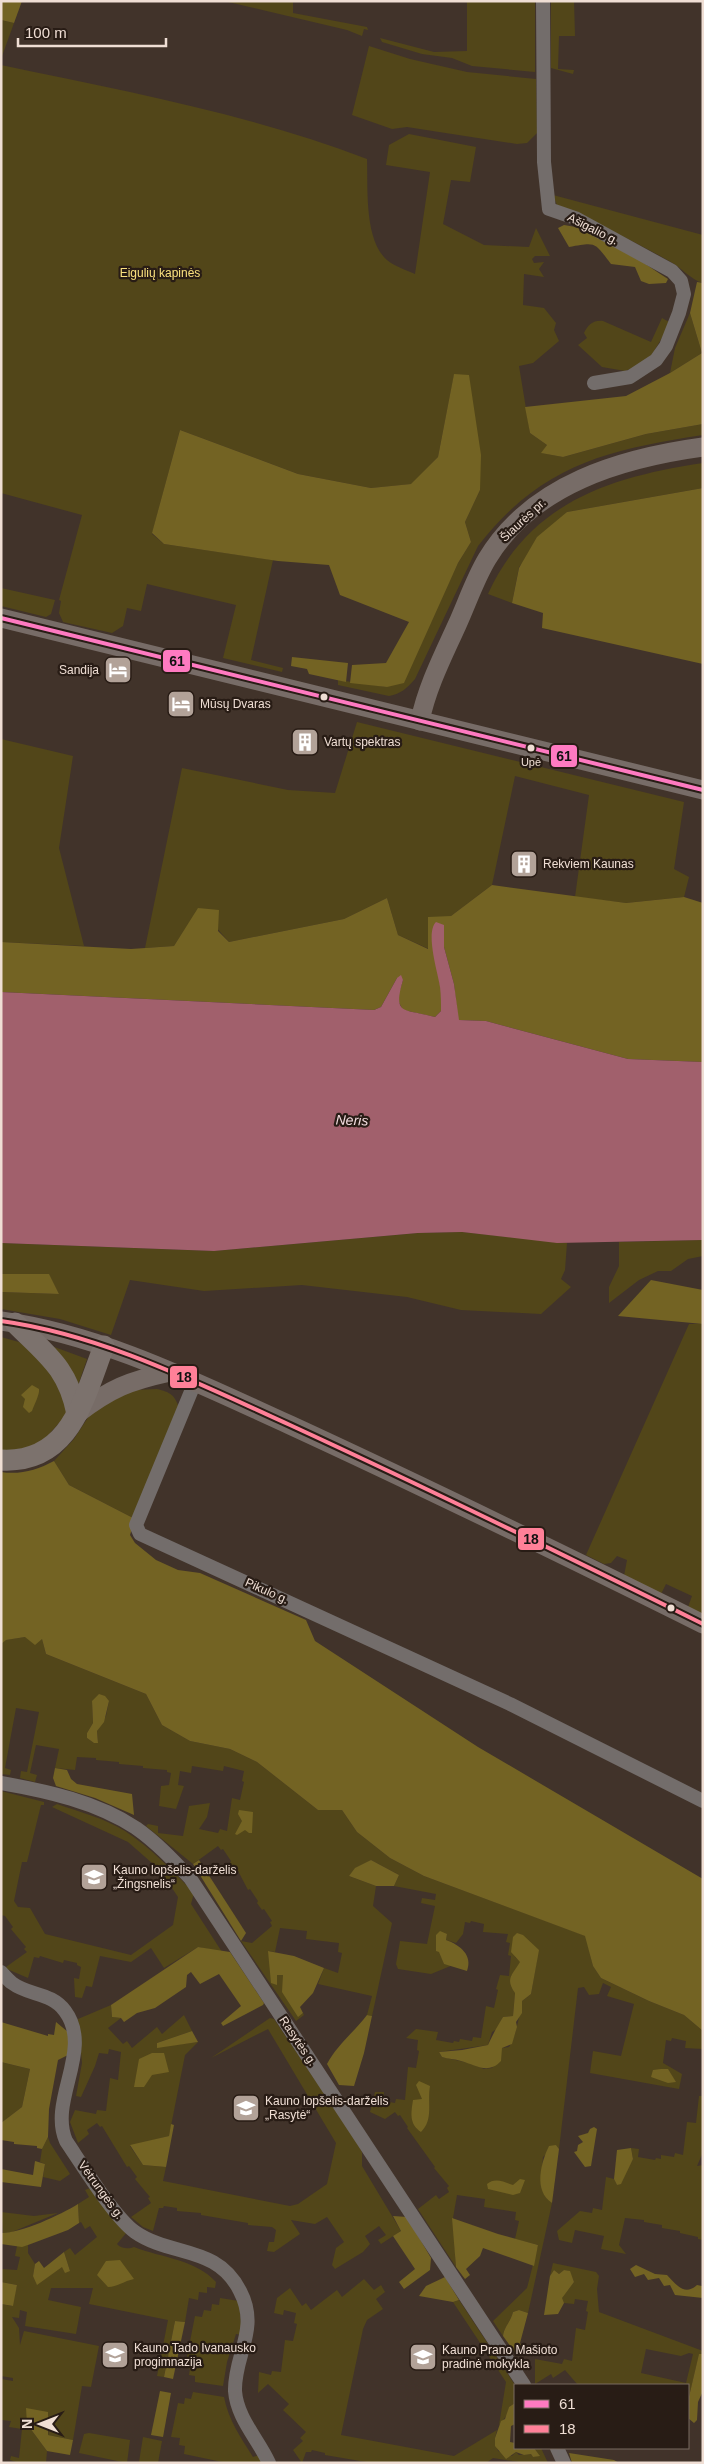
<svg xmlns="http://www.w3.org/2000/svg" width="704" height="2464" font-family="Arial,sans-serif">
<rect width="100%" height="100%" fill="#41332a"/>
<g fill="#524619" fill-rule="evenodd">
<path d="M224 1H293V13L367 27 368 30 364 29 362 36 347 30Z"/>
<path d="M467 1H535V72L472 66 452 58 422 54 382 42 380 38 434 52 467 51Z"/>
<path d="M551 1H574L575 36H559L558 69 574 70 573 74 551 68Z"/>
<path d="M1 20 14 23 1 59Z"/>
<path d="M369 46 410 59 467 72 536 79 537 133 527 143 517 144 407 127 392 129 352 115Z"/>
<path d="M1 65C124 91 250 114 367 159 368 187 364 240 387 260 394 266 406 270 415 274L430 172 386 165 389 145 409 134 476 147 470 182 451 180 443 224 484 245 529 247 536 228 550 256H535L532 259 534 263 544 262 539 269 544 277 524 274 523 305 544 308 556 323 554 330 559 341 533 363 519 366 530 433 547 445 542 453 563 457 646 434 703 424V435C606 450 541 465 478 546L415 679C407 688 401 694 389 696L338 685V680L387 687 442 596 458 563 471 542 465 522 480 490 454 375 438 457 412 484 371 488 298 474 180 430 152 534 164 544 273 560 251 660 283 668 282 672 223 658 236 605 147 584 141 611 127 608 123 626 112 633 63 622 59 613 61 601 59 600 82 515 1 493Z"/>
<path d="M553 195 703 235V283C691 280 682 268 671 262 634 241 596 223 557 205Z"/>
<path d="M690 313 702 353 670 373 675 348Z"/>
<path d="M662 318 671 323 651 356 633 368 625 371 602 367 578 345 587 338 584 333C588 325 593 320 603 321L651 342Z"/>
<path d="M703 463V488L567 512 519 567 512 603 488 594C530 502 610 477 703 463Z"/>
<path d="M1 588 55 600 51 614 46 617 1 606Z"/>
<path d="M357 722 684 802 674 869 689 877 684 897 626 903 575 897 589 795 515 776 492 885 451 916 429 949 398 935 387 898 344 919 229 942 199 908 174 946 145 948 182 768 288 790 335 793Z"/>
<path d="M1 739 73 756 59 848 84 946 1 942Z"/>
<path d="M462 1232 567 1243 565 1270 561 1279 571 1287 541 1314 461 1310 407 1297 302 1285 204 1291 130 1280 111 1335 60 1319 1 1309V1292L59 1294 49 1275 1 1274V1243L214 1251 418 1233Z"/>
<path d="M703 1240V1256L688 1259 671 1271H658L639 1280 609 1303V1287L619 1266V1242Z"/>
<path d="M689 1324H703V1615L688 1607 692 1596 666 1584 661 1594 624 1576 627 1560 617 1556 611 1563 604 1564 586 1555Z"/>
<path d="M1 1337 19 1342 56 1370 67 1414 36 1449 1 1455Z"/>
<path d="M49 1345 87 1359 76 1391Z"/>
<path d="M157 1389C170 1392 175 1395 179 1408L135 1519 69 1485 54 1461 74 1439 89 1416 102 1401 135 1390Z"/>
<path d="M25 1637 42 1639 46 1654 146 1694 162 1725 190 1741 230 1749 257 1762 318 1810H342L357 1832 390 1858 424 1876 586 1936 593 1966 601 1978 649 2001 684 2015 703 2031V2049L685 2048 686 2041 672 2038 671 2041 666 2040 663 2063 682 2074 679 2089 590 2073 593 2051 621 2056 634 2004 607 1996 611 1987 603 1983 599 1994 589 1995 584 1987 578 1988 559 2149 556 2145 543 2157C542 2172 537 2193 552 2203L528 2313 519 2310 513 2312C511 2321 504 2327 503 2336L493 2321 527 2288 538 2245 515 2239 519 2221 515 2220 516 2212 484 2207 485 2199 457 2195 453 2218 456 2267 418 2209 436 2195 439 2199 449 2192 447 2188 449 2186 434 2168 435 2167 407 2128 408 2127 400 2115 398 2116 395 2112 385 2119 370 2112 375 2092H384L383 2101 395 2103 396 2099 405 2100 408 2067 416 2068 419 2051 417 2050 418 2040 406 2038 416 2029 438 2032 436 2040 453 2043 454 2041 459 2042 460 2039 472 2041 473 2037 481 2038 486 2006 494 2008 498 1990 496 1989 500 1975 509 1976 511 1956 508 1955 510 1943 506 1942 508 1934 483 1932 484 1924 471 1921 470 1923 465 1922 463 1934 456 1943 446 1940 447 1934 436 1935 444 1964 453 1965 431 1974 398 1969 396 1964 400 1941 427 1944 435 1906 421 1903 422 1898 435 1900 436 1894 394 1886 399 1875 371 1860 349 1876 376 1886 373 1906 392 1923 372 2016 367 2015 372 1996 318 1984 324 1968 338 1973 342 1953 338 1952 339 1943 306 1939 307 1931 280 1928 275 1952 269 1951 277 1974 283 1975 298 2016 303 2013 304 2015 296 2021 241 1941 252 1943 272 1926 270 1922 272 1921 264 1909 262 1910 257 1903 258 1901 250 1889 248 1890 237 1869 235 1870 230 1863 231 1861 223 1849 221 1850 218 1846 193 1864 146 1826 148 1824 158 1826V1833L183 1836 189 1806 210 1803 207 1817 199 1829 218 1833 220 1829 227 1831 232 1798 240 1800 244 1782 242 1781 244 1771 224 1766 223 1771 192 1766 191 1773 180 1771 178 1785 184 1786 176 1809 159 1806 161 1786 169 1785 171 1773 167 1772V1770L143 1768V1766L119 1764V1762L96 1760V1758L77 1757 75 1770 55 1768 59 1749 36 1745 30 1773 37 1775 35 1782 20 1778 21 1771 27 1772 39 1712 16 1708 5 1768 11 1770 10 1775 1 1774V1644L5 1640ZM92 1701H109L106 1716 97 1731 98 1742 94 1743 87 1738V1733L93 1723ZM513 1937 537 1959 531 1994 522 2001C520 2013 516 2037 509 2047L502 2048 492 2068 484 2069 469 2063 442 2057 439 2052 488 2045 492 2032 497 2029 503 2017 513 2016 515 1993 511 1976 521 1962 515 1957Z"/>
<path d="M1 1791 44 1802V1805H41L27 1862H22L14 1901 18 1907 30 1908 45 1934 131 1955 173 1925 178 1897 160 1870 128 1842 52 1807 57 1804C80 1812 104 1818 125 1831 151 1848 173 1871 194 1893L191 1904 222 1952 198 1947 164 1968 151 1948 131 1962 100 1956 92 1987 86 1986 82 1998 75 1997 74 1978 79 1979 81 1967 77 1965V1963L64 1960 63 1963 40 1956 39 1958 34 1957 28 1978 7 1969 6 1967 27 1952 24 1949 26 1947 11 1929 13 1927 5 1916 1 1915Z"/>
<path d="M111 2005 112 2017 121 2018 108 2028 123 2044 127 2041 132 2048 157 2027 162 2034 184 2015 192 2031 157 2043V2047L198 2042 185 2055 169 2136 130 2146 143 2165 166 2167 163 2181 290 2206 298 2204 327 2184 336 2143 268 2029 211 2058 270 2018 274 2019 356 2141 362 2152V2166L401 2231 381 2244 378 2240 386 2235 379 2226 365 2236 370 2244 363 2252 335 2269 332 2265 336 2248 344 2242 327 2217 315 2224 291 2220 300 2234 274 2252 267 2251 269 2242H274L276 2230 272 2227 248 2225V2223L201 2215V2213L177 2211V2208L164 2206 163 2208H159L153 2231 143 2227 131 2217 151 2203 148 2198 150 2197 135 2179 137 2177 129 2166 127 2167 102 2126 100 2127 97 2123 87 2130 89 2134 78 2143 70 2122 75 2110 96 2114 97 2110 106 2111 110 2078 118 2080 121 2052 109 2049 108 2054 99 2053 95 2066 81 2097 76 2096 82 2063 78 2019Z"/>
<path d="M1 2062 30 2069 22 2107 1 2123Z"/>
<path d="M703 2092V2152L697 2166 703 2165V2240L698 2239V2237L680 2233V2231L662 2228V2225L644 2222V2220L625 2218 619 2245 626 2254 601 2249 604 2236 575 2230 572 2243 559 2240 557 2231 580 2211 592 2213 593 2208 602 2210 606 2177 614 2179 617 2185 633 2159 631 2148 639 2149 638 2157 655 2160 656 2158 661 2159V2155L674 2157 675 2153 683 2155 687 2122 696 2123 699 2096H702Z"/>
<path d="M48 2137 50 2143 70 2174 60 2181 43 2177 45 2164 40 2162 42 2149Z"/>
<path d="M90 2188 127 2232 117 2244C121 2249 129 2249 134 2247 162 2258 195 2259 216 2282L215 2288 207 2287V2293L199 2292 198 2300 189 2298 185 2322 175 2321 164 2377 157 2376 168 2320 89 2304 93 2288H51L48 2300 81 2307 76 2334 25 2326 27 2312 20 2310 19 2318 12 2317 19 2328 20 2345 24 2331 99 2346 91 2387 82 2386 73 2440 48 2435 50 2423 27 2424 47 2451 46 2463H19L10 2460 11 2456 19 2458 22 2429 9 2427 11 2421 2 2420 1 2424V2379L13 2381V2378L1 2376V2304L12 2306 17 2285 1 2282V2269L17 2270 20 2257 15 2256 17 2246 28 2245V2253L35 2264 33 2276 62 2266 70 2271 64 2252 70 2248 75 2255 97 2237 90 2226 85 2229 81 2222 79 2223 78 2204 89 2197 85 2190Z"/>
<path d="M1 2212 34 2216 58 2213 12 2232 3 2233Z"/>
<path d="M553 2263 596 2272 599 2276 597 2289 599 2312 703 2351V2354L699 2355 688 2401V2385H578L565 2370 553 2378 551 2374 535 2384V2359L562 2364 564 2359 572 2361 576 2328 585 2330 588 2312 586 2311 588 2301 575 2299 574 2304 564 2303 561 2298 574 2282 569 2271 564 2270 559 2274 554 2270 550 2276ZM646 2349 681 2356 689 2353 693 2354 686 2383 641 2373Z"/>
<path d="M364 2279 374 2290 381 2285 385 2292 376 2299 383 2309 367 2320 363 2329 341 2435 454 2456 497 2430 495 2438 498 2451 512 2456 516 2452 519 2455 531 2454 533 2457 539 2455 534 2448H541L548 2463H525L493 2458 486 2463H372L325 2455V2453L312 2450 311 2452H306L302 2463 293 2450 303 2441 300 2438 306 2432 283 2410 289 2404 268 2384 258 2393 259 2372 271 2375 272 2371 281 2372 285 2340 293 2341 297 2324 294 2323 296 2313 284 2310 283 2315 274 2313 277 2298 290 2288 302 2306 306 2303 311 2310 337 2290 342 2297Z"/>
<path d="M220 2298 239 2301 242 2335 236 2334 227 2362 223 2386 195 2382V2376L189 2375 190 2369 185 2367 195 2316 202 2317 204 2310 211 2311 212 2304 219 2305Z"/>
<path d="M459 2300 515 2385V2403L509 2407 507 2415 499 2425 506 2382 453 2302Z"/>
<path d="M193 2392 224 2397C228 2419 241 2438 253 2457L259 2455 262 2463H227L184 2454 185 2446 179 2445 180 2438 171 2437 178 2403 184 2404 185 2398 191 2399Z"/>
<path d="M89 2433 130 2440 127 2463 79 2453 84 2434Z"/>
<path d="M143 2437 162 2441 158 2463 139 2462Z"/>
</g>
<g fill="#736323">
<path d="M1 1H22L14 23 1 20Z"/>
<path d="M564 225C600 229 638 260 668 279L666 283 649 284 641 281 635 267 611 264C594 242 597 242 569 247L558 228Z"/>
<path d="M697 282 703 283V424L646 434 563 457 541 453 547 445 530 433 525 407 626 396 670 373 702 353 690 313Z"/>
<path d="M454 374 469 375 481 455 480 490 465 522 471 542 458 563 404 683 387 687 350 683 352 665 386 663 409 622 340 595 329 565 278 561 164 544 152 533 180 430 298 474 371 488 411 484 438 457Z"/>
<path d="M703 488V664L542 628 543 613 512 603 519 568 537 537 567 512Z"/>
<path d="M292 657 348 663 346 682 309 674 307 669 291 666Z"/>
<path d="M492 885 626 903 684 897 703 903V1062L628 1059 486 1021 458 1020 454 984 444 947V925L432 935 441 990V1011L435 1017 403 1010 397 999 403 980 397 978 381 1007 374 1010 1 992V942L131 949 174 946 198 908 219 910 218 931 229 942 344 919 387 898 398 935 428 949V917L451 916Z"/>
<path d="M1 1274H49L59 1294 1 1292Z"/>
<path d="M651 1280 703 1290V1324L618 1316Z"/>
<path d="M32 1385 39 1389C40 1394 34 1405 32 1411L29 1413 23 1407 25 1399 21 1395Z"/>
<path d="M54 1461 69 1485 135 1519 130 1535 135 1543 156 1560 178 1570 200 1573 306 1620 315 1641 478 1747 703 1879V2031L684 2015 649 2001 601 1978 593 1966 585 1936 424 1876 390 1858 357 1832 342 1810H318L257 1762 230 1749 190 1741 162 1725 146 1694 46 1654 42 1639 35 1645 25 1637 6 1640 1 1644V1472C20 1475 37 1470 54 1461Z"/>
<path d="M99 1694 105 1696 109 1701 104 1722 97 1731 98 1743H94L87 1738V1733L93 1723 92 1701Z"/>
<path d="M55 1768 67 1770 71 1779 77 1784 132 1794 134 1815 95 1798 56 1786 53 1778Z"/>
<path d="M239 1810 253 1812 252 1833H249L245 1830 237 1835 235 1834 242 1821 238 1814Z"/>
<path d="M199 1860 246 1933 241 1941 193 1864Z"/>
<path d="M371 1860 399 1875 394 1886H376L349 1876 355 1868Z"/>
<path d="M440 1931 447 1934 446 1940C460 1945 473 1955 467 1971L444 1964 439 1952 436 1951V1935Z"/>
<path d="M517 1933 523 1935 539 1950 531 1994 522 2001V2013L516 2022 517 2027 512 2044 502 2048 501 2061C488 2075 476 2065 461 2061 455 2059 448 2059 442 2057L439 2052 462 2050 488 2045C493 2034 497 2027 503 2017L513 2016 515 1993C505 1979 512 1975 520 1962L511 1952 513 1937Z"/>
<path d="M198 1947 230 1952 264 2003 263 2005 223 2026 221 2023 241 2006 219 1974 200 1984 191 1972 187 1975 186 1987 155 2008 137 2013 124 2022 121 2018 112 2017 111 2005Z"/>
<path d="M268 1951 294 1956 324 1968 313 1993 300 2007 303 2013 298 2017 282 1992 283 1975H277V1985L271 1983Z"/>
<path d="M367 2015 372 2016 364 2053 354 2086 339 2085 327 2064C337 2045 354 2032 367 2015Z"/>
<path d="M1 2022 48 2036V2034L54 2035 56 2022 68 2032V2055L58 2060 49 2109 48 2137 42 2149 37 2148V2146L14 2144V2142L1 2140V2123L22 2107 30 2069 1 2062Z"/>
<path d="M192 2031 198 2042 157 2048V2043Z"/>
<path d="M152 2053H164L169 2072 152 2075 144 2087H134L139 2059Z"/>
<path d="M661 2069H668L676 2082 668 2083 651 2077 653 2070Z"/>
<path d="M419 2081 430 2086C427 2103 434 2119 421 2132 409 2124 411 2113 413 2100L422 2099 416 2085Z"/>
<path d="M171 2124 174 2125 166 2167 143 2165 130 2145 169 2136Z"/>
<path d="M594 2127 597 2129 591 2166 585 2167 574 2152 577 2151 578 2145 583 2142 578 2136 588 2133 590 2129Z"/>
<path d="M556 2145 559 2149 552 2203C533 2191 541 2162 549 2146Z"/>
<path d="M631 2148 633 2159 621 2184 617 2185 614 2179 617 2150Z"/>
<path d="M35 2161 45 2164 41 2187 1 2182V2169L33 2175Z"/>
<path d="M520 2179 525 2180 520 2193 513 2195 488 2189 487 2184C495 2177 504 2182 513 2185Z"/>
<path d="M78 2204 79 2223 68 2230 28 2245 22 2247 1 2244V2233C22 2233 60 2215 78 2204Z"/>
<path d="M393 2216 407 2217 431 2258 430 2270 404 2289 399 2282 415 2269 393 2236 401 2231Z"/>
<path d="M452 2218 498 2234 538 2245 534 2266 483 2248 480 2256 466 2269 470 2275 465 2279 456 2267Z"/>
<path d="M64 2252 70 2271 65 2273 62 2267 37 2285 33 2276 35 2264 39 2261 44 2268Z"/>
<path d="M120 2260 134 2279C124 2281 117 2287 108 2287L97 2275 106 2261Z"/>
<path d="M636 2265 655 2274 667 2275C675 2283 684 2297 697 2285L702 2286 703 2298 675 2295 670 2285 664 2286 659 2278 648 2280 644 2274 635 2277 630 2269Z"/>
<path d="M554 2270 559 2274 564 2270 570 2271 574 2282 562 2298 564 2303 558 2314 544 2315 550 2276Z"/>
<path d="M445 2277 459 2300 453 2302 419 2296 426 2286Z"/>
<path d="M1 2282 17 2285 13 2306 1 2304Z"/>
<path d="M519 2310 528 2313 520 2343 524 2351 516 2354 503 2336C504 2327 511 2321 513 2312Z"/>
<path d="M175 2321 185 2322 173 2379 164 2377Z"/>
<path d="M699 2354H703V2391L698 2402 697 2420 694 2423 688 2418V2401Z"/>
<path d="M160 2391 171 2393 163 2437 151 2435Z"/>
<path d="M515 2403V2424L511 2426 510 2442 515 2443V2448H534L540 2456 533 2457 531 2454 524 2455 516 2452 506 2459 495 2446V2438L501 2421 505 2419 509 2407Z"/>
<path d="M26 2408 48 2412V2435L73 2440 70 2455 47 2451 27 2424Z"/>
<path d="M569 2453 614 2460 619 2463H572Z"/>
</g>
<path fill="#a1606c" d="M436 922 444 925V947L454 984 459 1020 486 1021 628 1059 703 1062V1240L557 1243 462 1232 418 1233 214 1251 1 1243V992L374 1010 381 1007 397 978 401 975 403 980C392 1017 405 1008 435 1017L441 1011C441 1003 441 995 440 987 438 973 425 933 436 922Z"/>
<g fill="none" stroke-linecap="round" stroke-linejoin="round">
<g stroke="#736d6b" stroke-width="14">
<path d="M543 1 544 162 549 209 575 218 672 271 681 281 684 294 679 313 666 346 656 360 630 377 594 383"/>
<path d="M195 1382 136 1525 140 1534 510 1704 703 1801"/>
<path d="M1 1783C47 1791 97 1802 136 1828 156 1842 173 1860 190 1878L524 2385"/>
<path d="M1 1972C4 1975 8 1980 12 1983 29 1996 51 1992 65 2011 94 2050 48 2100 66 2141 81 2163 114 2217 135 2232 171 2257 217 2245 240 2291 260 2329 234 2355 235 2391 237 2418 258 2439 269 2463"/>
<path d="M557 2448 564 2463"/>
</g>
<g stroke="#776c67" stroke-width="19">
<path d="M1 618 703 790"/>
<path d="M420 721C427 687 443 656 457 625 467 603 475 579 487 559 532 484 622 458 703 447"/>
<path d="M1 1321C103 1335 197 1383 290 1425 429 1489 566 1556 703 1624"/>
<path d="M77 1414C111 1388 129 1381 170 1372"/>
</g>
<g stroke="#7c726d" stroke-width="21">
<path d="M15 1323C47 1355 68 1368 77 1414"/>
<path d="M1 1460C71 1464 84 1397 104 1346"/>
</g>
<g stroke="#281c15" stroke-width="8">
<path id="bus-1" d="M1 618 703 790"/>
</g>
<g stroke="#281c15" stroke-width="8">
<path id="bus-2" d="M1 1321C103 1335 197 1383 290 1425 429 1489 566 1556 703 1624"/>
</g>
<use href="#bus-1" stroke="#fe7ac1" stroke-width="4"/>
<use href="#bus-2" stroke="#ff8098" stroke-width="4"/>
</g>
<defs>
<g id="hotel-square" transform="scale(1.4375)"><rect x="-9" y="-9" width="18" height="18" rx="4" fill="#b2a298" stroke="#281c15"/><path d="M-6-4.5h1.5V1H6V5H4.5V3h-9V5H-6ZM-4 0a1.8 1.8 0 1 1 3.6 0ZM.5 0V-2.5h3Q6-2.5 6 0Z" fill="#fff"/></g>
<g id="building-square" transform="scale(1.4375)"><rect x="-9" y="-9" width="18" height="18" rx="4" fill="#b2a298" stroke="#281c15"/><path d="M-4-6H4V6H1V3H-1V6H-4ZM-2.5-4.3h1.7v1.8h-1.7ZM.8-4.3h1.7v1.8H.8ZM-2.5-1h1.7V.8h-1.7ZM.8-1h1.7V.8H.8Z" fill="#fff"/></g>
<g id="school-square" transform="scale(1.4375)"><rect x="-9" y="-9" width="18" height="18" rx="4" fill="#b2a298" stroke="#281c15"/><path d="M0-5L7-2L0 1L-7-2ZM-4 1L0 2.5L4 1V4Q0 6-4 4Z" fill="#fff"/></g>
</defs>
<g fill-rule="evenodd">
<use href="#hotel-square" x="118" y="670"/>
<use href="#hotel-square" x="181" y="704"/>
<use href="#building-square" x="305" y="742"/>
<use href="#building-square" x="524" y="864"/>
<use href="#school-square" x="94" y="1877"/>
<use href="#school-square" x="246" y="2108"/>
<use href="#school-square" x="115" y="2355"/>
<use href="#school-square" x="423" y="2357"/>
</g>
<g fill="#efded4" stroke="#281c15" stroke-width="2">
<circle cx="324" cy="697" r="4.5"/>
<circle cx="531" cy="748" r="4.5"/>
<circle cx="671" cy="1608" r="4.5"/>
</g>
<g text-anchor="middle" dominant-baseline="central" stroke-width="4.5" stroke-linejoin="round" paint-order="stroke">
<g font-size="11" fill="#efded4" stroke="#281c15">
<text x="531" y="762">Upė</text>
</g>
<g font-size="12" fill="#efded4" stroke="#281c15">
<text transform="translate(593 229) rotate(27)">Ašigalio g.</text>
<text transform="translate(523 520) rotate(-43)">Šiaurės pr.</text>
<text transform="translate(267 1591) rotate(24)">Pikulo g.</text>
<text transform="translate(298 2041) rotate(56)">Rasytės g.</text>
<text transform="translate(101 2190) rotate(54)">Vėtrungės g.</text>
</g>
<g font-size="12" fill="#fae07e" stroke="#281c15">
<text x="160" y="273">Eigulių kapinės</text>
</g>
<g font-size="12" fill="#efded4" stroke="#281c15" text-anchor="start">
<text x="99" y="670" text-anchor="end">Sandija</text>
<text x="200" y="704">Mūsų Dvaras</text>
<text x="324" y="742">Vartų spektras</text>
<text x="543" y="864">Rekviem Kaunas</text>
<text x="113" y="1870">Kauno lopšelis-darželis<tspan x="113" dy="14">„Žingsnelis“</tspan></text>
<text x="265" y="2101">Kauno lopšelis-darželis<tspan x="265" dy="14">„Rasytė“</tspan></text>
<text x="134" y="2348">Kauno Tado Ivanausko<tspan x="134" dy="14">progimnazija</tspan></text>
<text x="442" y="2350">Kauno Prano Mašioto<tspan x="442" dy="14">pradinė mokykla</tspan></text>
</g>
<g font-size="14" font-style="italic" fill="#f2dcdf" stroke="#281c15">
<text transform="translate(352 1120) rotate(2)">Neris</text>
</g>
</g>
<g stroke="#281c15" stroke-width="2">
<rect x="162" y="649" width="29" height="24" rx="5" fill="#fe7ac1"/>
<rect x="550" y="744" width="28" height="24" rx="5" fill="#fe7ac1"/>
<rect x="169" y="1365" width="29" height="24" rx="5" fill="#ff8098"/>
<rect x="517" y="1527" width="28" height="24" rx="5" fill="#ff8098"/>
</g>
<g font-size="14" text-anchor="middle" font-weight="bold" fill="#111">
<text x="177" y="666">61</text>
<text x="564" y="761">61</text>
<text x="184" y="1382">18</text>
<text x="531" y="1544">18</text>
</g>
<rect width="704" height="2464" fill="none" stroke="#efded4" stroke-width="5"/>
<rect x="514" y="2384" width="175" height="65" fill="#281c15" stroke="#786a61"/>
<rect x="524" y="2400" width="25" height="8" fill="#fe7ac1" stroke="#786a61"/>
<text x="559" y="2409" font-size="15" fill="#efded4">61</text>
<rect x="524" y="2425" width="25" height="8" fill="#ff8098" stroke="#786a61"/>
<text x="559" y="2434" font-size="15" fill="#efded4">18</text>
<g transform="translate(40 2424) rotate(270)" stroke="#281c15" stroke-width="4" paint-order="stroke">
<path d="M0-4L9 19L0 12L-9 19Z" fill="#efded4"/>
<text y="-8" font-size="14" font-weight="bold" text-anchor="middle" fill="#efded4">N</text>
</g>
<path d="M18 38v8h148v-8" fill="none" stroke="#efded4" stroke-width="2.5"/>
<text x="25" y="38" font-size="15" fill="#efded4" stroke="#281c15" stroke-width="4" paint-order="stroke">100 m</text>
</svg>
